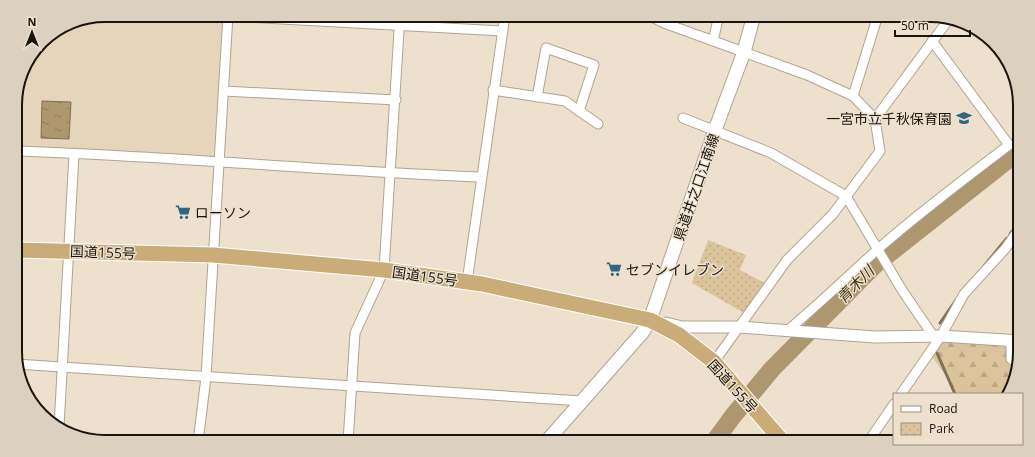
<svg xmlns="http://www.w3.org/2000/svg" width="1035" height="457" font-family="'Open Sans','Noto Sans JP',sans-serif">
<defs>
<pattern id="forest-firs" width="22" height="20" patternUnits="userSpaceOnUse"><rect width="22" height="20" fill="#dbc49c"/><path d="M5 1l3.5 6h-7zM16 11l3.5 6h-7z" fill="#bba885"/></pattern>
<pattern id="park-dots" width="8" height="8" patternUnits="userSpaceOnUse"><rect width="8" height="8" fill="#dbc49c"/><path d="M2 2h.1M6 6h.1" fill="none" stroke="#bba885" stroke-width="1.8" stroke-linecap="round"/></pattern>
<pattern id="water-ripples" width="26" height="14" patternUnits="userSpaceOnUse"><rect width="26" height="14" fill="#ae976f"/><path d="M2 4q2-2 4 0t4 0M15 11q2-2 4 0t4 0" fill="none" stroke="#8d7a5a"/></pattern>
</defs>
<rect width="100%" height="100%" fill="#ede1ce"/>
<path fill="#e4d5bb" d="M105 15H224L215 159 15 147V99L24 65 45 37 71 22Z"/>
<path fill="url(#forest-firs)" d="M934 337 1011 340V359L1018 363 1013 386 1007 394H955L950 382 931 355Z"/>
<path fill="url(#park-dots)" d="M708 240 746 255 740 270 767 284 744 313 692 283Z"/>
<path fill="url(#water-ripples)" stroke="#817052" d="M42 101 71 102 69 139 41 138Z"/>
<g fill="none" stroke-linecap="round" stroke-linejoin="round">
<g stroke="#817052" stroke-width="3">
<path d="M1010 234 1020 220"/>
<path d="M984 266 1007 238"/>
<path d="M940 323 956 300"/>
<path d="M937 353 955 394"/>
</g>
<path stroke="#ae976f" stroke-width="18" d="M714 442 733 416 772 369 876 264 1019 151"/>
<g stroke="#afa491" stroke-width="11">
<g id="minor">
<path d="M648 15 664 23 807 75 853 96 875 119 880 151 833 214 787 260 714 362"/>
<path d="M228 16 502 31"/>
<path d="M713 41 719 15"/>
<path d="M493 90 565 101 598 124"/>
<path d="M224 91 396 100"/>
<path d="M853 96 878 15"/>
<path d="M537 97 546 48 594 65 579 111"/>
<path d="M683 118 771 153 846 196 902 290 934 337"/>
<path d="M875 119 949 19"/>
<path d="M15 151C171 156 325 171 481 177"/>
<path d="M467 282 505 15"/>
<path d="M788 330C819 304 848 276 878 249 920 212 964 179 1009 145L932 41"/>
<path d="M1011 340V359L1018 363"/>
<path d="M16 364 582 401"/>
<path d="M901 394 941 336 964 294 1005 249 1020 228"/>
<path d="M59 427 74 154"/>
<path d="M198 442 206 377 228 15"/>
<path d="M348 442 355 333 384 270 400 15"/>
<path d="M868 442 894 404"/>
</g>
</g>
<g stroke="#afa491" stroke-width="13">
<path id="tertiary" d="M666 323 682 327H739L875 337 941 336 1020 341"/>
</g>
<g stroke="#afa491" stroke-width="15">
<path id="secondary" d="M546 442 642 333 650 320 715 130 744 52 754 15"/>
</g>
<g stroke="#fff" stroke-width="17">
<path id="trunk" d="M16 250 213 255 384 270 482 284 650 320 679 335 714 362 783 442"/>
</g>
<use href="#minor" stroke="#fff" stroke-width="9"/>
<use href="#tertiary" stroke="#fff" stroke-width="11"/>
<use href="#secondary" stroke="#fff" stroke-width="13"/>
<use href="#trunk" stroke="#caac78" stroke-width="15"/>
</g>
<defs>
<g id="school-bare" transform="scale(1.2)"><path d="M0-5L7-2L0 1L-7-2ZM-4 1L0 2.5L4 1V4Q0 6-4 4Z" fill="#306681" stroke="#ede1ce" stroke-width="2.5" paint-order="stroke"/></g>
<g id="supermarket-bare" transform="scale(1.2)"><path d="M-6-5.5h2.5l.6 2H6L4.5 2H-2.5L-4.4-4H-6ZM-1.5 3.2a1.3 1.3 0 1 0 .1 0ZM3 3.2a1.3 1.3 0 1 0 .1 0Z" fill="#306681" stroke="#ede1ce" stroke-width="2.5" paint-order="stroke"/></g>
</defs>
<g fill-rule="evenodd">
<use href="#school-bare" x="964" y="118"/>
<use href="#supermarket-bare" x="183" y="212"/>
<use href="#supermarket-bare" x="614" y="269"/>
</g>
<g text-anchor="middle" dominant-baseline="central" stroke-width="3" stroke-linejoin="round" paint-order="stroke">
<g font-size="14" fill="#18140e" stroke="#ede1ce" text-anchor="start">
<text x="952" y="118" text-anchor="end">一宮市立千秋保育園</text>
<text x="195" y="212">ローソン</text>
<text x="626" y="269">セブンイレブン</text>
</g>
<g font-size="14" fill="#18140e" stroke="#ede1ce">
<text transform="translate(696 187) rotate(-71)">県道井之口江南線</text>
<text transform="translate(103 252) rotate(2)">国道155号</text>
<text transform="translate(425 276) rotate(8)">国道155号</text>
<text transform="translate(733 386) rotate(48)">国道155号</text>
</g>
<g font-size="15" font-style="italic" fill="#402f0c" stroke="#ede1ce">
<text transform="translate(855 284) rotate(-45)">青木川</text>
</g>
</g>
<path d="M0 0H1035V457H0ZM105 22H930A83 83 0 0 1 1013 105V352A83 83 0 0 1 930 435H105A83 83 0 0 1 22 352V105A83 83 0 0 1 105 22Z" fill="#dcd1bf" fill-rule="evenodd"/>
<path fill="none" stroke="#18140e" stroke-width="2" d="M105 22H930A83 83 0 0 1 1013 105V352A83 83 0 0 1 930 435H105A83 83 0 0 1 22 352V105A83 83 0 0 1 105 22Z"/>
<rect x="893" y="393" width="130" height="52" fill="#ede1ce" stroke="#988f81"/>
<rect x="901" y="406" width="20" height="6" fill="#ffffff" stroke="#988f81"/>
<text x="929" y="413" font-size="12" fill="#18140e">Road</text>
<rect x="901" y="423" width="20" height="12" fill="url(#park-dots)" stroke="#988f81"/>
<text x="929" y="433" font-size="12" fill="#18140e">Park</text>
<g transform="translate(32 32)" stroke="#ede1ce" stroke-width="3" paint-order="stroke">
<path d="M0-3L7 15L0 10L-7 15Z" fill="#18140e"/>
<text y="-6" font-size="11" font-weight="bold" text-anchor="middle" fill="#18140e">N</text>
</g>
<path d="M895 30v6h75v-6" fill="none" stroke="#18140e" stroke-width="2"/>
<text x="901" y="30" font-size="12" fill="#18140e" stroke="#ede1ce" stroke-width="3" paint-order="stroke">50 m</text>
</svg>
